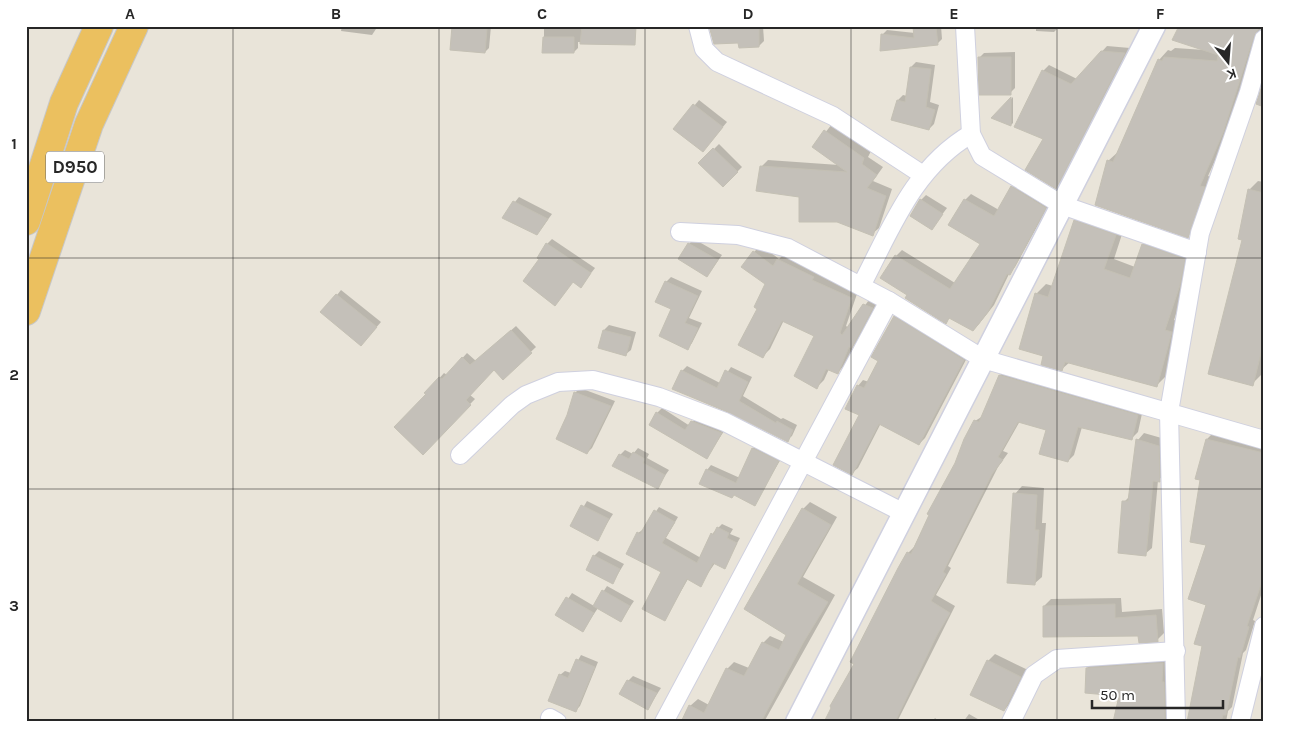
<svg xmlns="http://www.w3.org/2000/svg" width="1290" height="748" font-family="Karla,sans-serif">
<rect width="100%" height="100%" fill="#e9e4d9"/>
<g fill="#0003">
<path d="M342 26H378L372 35 341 31Z"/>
<path d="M453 26H491L489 48 485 52Z"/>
<path d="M544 26H618L597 44 578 42V48L574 52H544Z"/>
<path d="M710 26H763L764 41 759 46 740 41Z"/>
<path d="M914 26H941L942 39 937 44 882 35 887 30 915 33Z"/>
<path d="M1036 26H1059V27L1054 32 1036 31Z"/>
<path d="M1181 26H1262L1232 123 1208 176 1213 178 1197 227 1188 236 1108 161 1118 152 1159 60 1168 50 1171 51 1175 48 1205 50Z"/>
<path d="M1107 46 1130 48 1061 182 1056 187 1045 138 1043 71 1049 65 1077 79Z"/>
<path d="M1015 52V88L1010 93 979 58 984 53Z"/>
<path d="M916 62 935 65 930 102 939 105 934 124 929 129 893 120 898 100 903 95 907 96 911 67Z"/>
<path d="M1013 97V123L1011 125 993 118Z"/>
<path d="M699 100 727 122 707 146 675 129Z"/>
<path d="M832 124 871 151 868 157 883 167 873 181 892 189 879 228 872 234 800 196 761 167 768 160 839 165 814 147Z"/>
<path d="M1264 143V151L1261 150Z"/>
<path d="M719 144 742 167 723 186 700 163Z"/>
<path d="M1018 181 1051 201 1015 267 1009 274 994 305 979 324 973 330 950 317 946 322 908 295 896 256 902 250 955 283 981 244 965 200 971 194 999 210 1012 187Z"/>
<path d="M1258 181 1264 182V365L1261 375 1252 384 1244 239 1249 190Z"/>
<path d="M926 195 947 208 932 228 921 200Z"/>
<path d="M519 197 552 214 541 229 503 217Z"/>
<path d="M1085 211 1125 225 1114 259 1135 267 1143 245 1153 235 1194 249 1190 274 1174 320 1181 322 1166 376 1156 386 1070 362 1062 369 1045 355 1036 294 1046 284 1053 286 1075 221Z"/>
<path d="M552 239 595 268 581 286 541 259 547 244Z"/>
<path d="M694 239 722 255 707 276 689 244Z"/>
<path d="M761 245 779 259 785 253 858 291 846 326 849 328 871 297 879 301 859 340 854 345 845 365 838 372 829 369 824 380 817 387 816 336 784 320 770 349 763 356 758 308 766 284 754 252Z"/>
<path d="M671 277 702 291 689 318 702 323 692 343 688 348 672 309 666 282Z"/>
<path d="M341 290 381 322 366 339 337 295Z"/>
<path d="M901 312 969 354 925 438 919 444 881 423 858 468 852 473 861 415 858 386 863 380 869 382 880 360 895 317Z"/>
<path d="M609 325 636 332 631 350 626 354 599 347 604 330Z"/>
<path d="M516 326 536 347 503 378 494 368 470 395 475 399 423 453 426 393 444 373 447 375 467 353 476 361Z"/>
<path d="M687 366 720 383 731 367 752 377 743 396 781 419 783 418 797 425 792 436 787 440 730 411 682 371Z"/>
<path d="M1006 369 1143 409 1138 432 1132 438 1082 427 1074 455 1068 461 1048 429 1020 421 1003 451 1008 453 998 467 948 566 951 568 936 595 955 606 897 722H825L856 664 908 553 914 547 956 463 975 421 983 416 1000 375Z"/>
<path d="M580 388 615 401 592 448 587 453 568 416 575 393Z"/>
<path d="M662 408 690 426 697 416 726 428 707 457 657 413Z"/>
<path d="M1144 433 1165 439 1166 474 1158 480 1152 548 1145 554 1124 502 1130 496 1138 440Z"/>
<path d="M1213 433 1264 446V586L1253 620 1255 621 1246 650 1243 653 1232 707 1228 711 1226 722H1188L1204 645 1208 604 1207 439Z"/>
<path d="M758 444 782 457 754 505 707 470 711 465 740 478 753 448Z"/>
<path d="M638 448 649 454 647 458 669 470 657 487 620 455 625 450 633 454Z"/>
<path d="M1022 486 1044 488 1042 523H1046L1042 577 1034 584 1015 494Z"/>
<path d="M587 501 613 514 597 539 572 526Z"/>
<path d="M810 502 837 517 803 577 835 595 764 722H682L690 706 698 699 709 705 727 669 734 662 749 668 763 643 770 636 784 642 788 635 803 509Z"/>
<path d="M659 507 678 517 666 538 701 558 712 534 722 524 733 529 730 534 740 538 724 567 715 563 700 585 688 579 665 619 663 571 638 533 644 529Z"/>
<path d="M599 551 624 564 613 582 594 556Z"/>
<path d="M607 586 634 601 621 620 598 608 583 630 557 615 572 593 594 606Z"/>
<path d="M1121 598 1122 612 1162 609 1164 633 1157 640 1044 606 1051 599Z"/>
<path d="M995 654 1028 670 1012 702 1004 710 988 661Z"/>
<path d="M581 655 598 662 580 706 576 710 560 675 565 671 571 673Z"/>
<path d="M1168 657 1172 722H1114L1120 695 1087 668 1093 662Z"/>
<path d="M633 676 661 688 648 708 628 681Z"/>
<path d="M969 714 983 722H963Z"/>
<path d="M935 718 940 722H932Z"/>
</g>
<g fill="#c4c0b9" stroke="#c4c0b4">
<path d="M452 26 487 29 485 53 450 50Z"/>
<path d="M582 26H636L635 45 580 44Z"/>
<path d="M709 26H759V47L739 48 738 43 714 44Z"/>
<path d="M913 26H936L938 45 880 51 881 34 914 38Z"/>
<path d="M1179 26H1260L1254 36 1223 133 1200 186 1205 187 1188 238 1095 205 1107 160 1113 162 1158 59 1162 61 1164 57 1217 61 1218 55 1172 40Z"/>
<path d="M543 37H574V53H542Z"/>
<path d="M1101 51 1125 53 1056 189 1025 170 1043 139 1014 127 1042 70 1071 84Z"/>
<path d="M978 57H1011V95H979Z"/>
<path d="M910 67 931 69 926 107 935 110 929 130 891 120 897 100 905 102Z"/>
<path d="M1264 79V107L1256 104Z"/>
<path d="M1011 97V126L991 118Z"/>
<path d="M693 104 723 127 703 152 673 129Z"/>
<path d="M824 130 864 158 862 164 877 175 867 188 886 196 873 236 837 222H799V197L756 191 760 166 847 172 812 147Z"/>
<path d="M713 148 738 172 723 187 698 163Z"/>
<path d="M1011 186 1046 208 1010 275 1007 274 988 312 973 331 949 318 946 324 905 298 907 295 880 278 895 255 950 289 980 244 948 225 964 199 994 216Z"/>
<path d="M1248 189 1264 193V341L1253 386 1208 374 1242 240 1238 239Z"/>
<path d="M920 199 943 214 932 230 910 216Z"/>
<path d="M513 201 548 219 537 235 502 218Z"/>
<path d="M1074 220 1116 235 1104 269 1130 278 1142 244 1185 259 1180 285 1165 330 1172 332 1157 387 1065 362 1062 371 1041 365 1043 356 1019 349 1035 293 1048 297Z"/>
<path d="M546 243 591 273 581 288 573 282 555 306 523 281 539 259 537 258Z"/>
<path d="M688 243 718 260 707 277 678 259Z"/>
<path d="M753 251 773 266 777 259 814 277 812 280 852 298 840 333 842 335 863 304 873 308 852 348 849 347 838 374 826 369 817 389 794 376 814 336 782 321 763 358 738 345 757 309 754 307 765 284 741 267Z"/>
<path d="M665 281 698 296 685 323 698 328 688 350 659 336 671 309 655 302Z"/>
<path d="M336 294 377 327 361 346 320 312Z"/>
<path d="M894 316 964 360 919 445 879 424 852 475 833 465 859 415 845 409 857 385 864 388 878 361 871 357Z"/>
<path d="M511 330 532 353 503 380 494 370 466 400 471 405 423 455 394 427 426 394 424 393 439 377 442 379 462 357 470 365Z"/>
<path d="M603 330 631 337 626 356 598 348Z"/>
<path d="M681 370 717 388 725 370 748 382 739 401 776 423 777 421 793 430 788 442 730 413 672 389Z"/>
<path d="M999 375 1138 415 1132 440 1078 427 1068 462 1039 454 1046 430 1018 422 998 457 1003 460 992 474 943 572 946 574 931 601 950 613 937 635 895 722H824L831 708 830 706 854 664 850 662 898 568 907 552 911 554 929 515 927 514 955 463 964 439 974 420 979 422Z"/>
<path d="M574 392 611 406 587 454 556 439 567 415Z"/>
<path d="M656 412 685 430 691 421 722 433 707 459 649 425Z"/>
<path d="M1136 439 1159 446 1160 482 1153 481 1146 556 1118 553 1122 501H1128Z"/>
<path d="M1206 439 1264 453V576L1247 626 1249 627 1240 658 1238 657 1226 715H1223L1221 722H1187L1202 646 1194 644 1206 605 1188 599 1206 545 1190 542 1200 480 1195 479Z"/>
<path d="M752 448 779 461 755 506 734 495 732 498 699 484 706 469 736 483Z"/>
<path d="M633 452 645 459 643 463 665 475 658 489 612 466 619 454 629 459Z"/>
<path d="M1013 493 1037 495 1035 530H1039L1035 585 1007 583Z"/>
<path d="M581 505 609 519 598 541 570 526Z"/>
<path d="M802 508 831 525 797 584 828 602 803 643 761 722H681L689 705 704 713 726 668 744 676 762 642 779 650 786 635 744 609Z"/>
<path d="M654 510 675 522 662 543 697 563 711 533 713 535 717 527 729 533 727 538 737 543 725 569 713 563 701 587 687 579 665 621 642 609 661 572 626 554 637 532 640 534Z"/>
<path d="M593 555 620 569 613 584 586 570Z"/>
<path d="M602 590 630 606 621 622 593 606Z"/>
<path d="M566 597 594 613 583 632 555 615Z"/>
<path d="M1115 604V618L1156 615 1158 642 1139 643 1138 636 1043 637V606Z"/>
<path d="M576 659 595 667 576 712 548 701 559 674 568 678Z"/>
<path d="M987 660 1021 677 1004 711 970 695Z"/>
<path d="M1163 663 1162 682H1164L1165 722H1113L1119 696 1085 693 1086 668Z"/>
<path d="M627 680 657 693 648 710 619 694Z"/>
</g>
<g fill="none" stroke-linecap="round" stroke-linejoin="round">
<g stroke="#cfd0df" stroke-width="20">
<g id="minor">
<path d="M698 26 704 49 717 62 833 116 923 175"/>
<path d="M965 26 971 134 982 156 1062 205 1197 252"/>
<path d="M680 232 738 235 788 248 889 301 983 359 1264 440"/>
<path d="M861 286C891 229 913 168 971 134"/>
<path d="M460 455 512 405 526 395 558 382 593 380 659 397 725 422 904 513"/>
<path d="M550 718 557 722"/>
<path d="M664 722 889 301"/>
<path d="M1011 722 1034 675 1057 659 1176 651"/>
<path d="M1176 722 1169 412 1200 233 1249 92 1264 39"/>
<path d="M1240 722 1264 626"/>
</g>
</g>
<g stroke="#cfd0df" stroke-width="25">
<path id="tertiary" d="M797 722 1154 26"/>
</g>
<g stroke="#c7c7c7" stroke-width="30">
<g id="trunk">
<path d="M26 221 64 103 99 26"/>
<path d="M26 311 89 124 134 26"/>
</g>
</g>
<use href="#minor" stroke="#fff" stroke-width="18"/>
<use href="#tertiary" stroke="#fff" stroke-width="22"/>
<use href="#trunk" stroke="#ebc05f" stroke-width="28"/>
</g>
<path fill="none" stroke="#272727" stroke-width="1" stroke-opacity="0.55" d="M233 26V722M439 26V722M645 26V722M851 26V722M1057 26V722M26 258H1264M26 489H1264"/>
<g text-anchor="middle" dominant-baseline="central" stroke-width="4.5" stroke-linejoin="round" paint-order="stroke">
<rect fill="#fff" stroke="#686868" stroke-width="1" x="46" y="151.5" width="58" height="31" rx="4"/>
<g font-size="18" font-weight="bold" fill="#272727">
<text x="75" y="167">D950</text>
</g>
</g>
<rect width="1290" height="748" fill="none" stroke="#ffffff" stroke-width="55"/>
<g transform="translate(1228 62) rotate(163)" stroke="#ffffff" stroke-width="4" paint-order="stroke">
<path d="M0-4L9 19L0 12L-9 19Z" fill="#272727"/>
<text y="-8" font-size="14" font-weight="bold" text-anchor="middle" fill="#272727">K</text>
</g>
<path d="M1092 700v8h131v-8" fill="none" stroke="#272727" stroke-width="2.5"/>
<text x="1100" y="700" font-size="15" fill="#272727" stroke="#ffffff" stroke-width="4" paint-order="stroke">50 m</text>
<rect x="28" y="28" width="1234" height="692" fill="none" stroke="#272727" stroke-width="2"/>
<g font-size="16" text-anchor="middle" font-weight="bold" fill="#272727">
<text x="130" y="19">A</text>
<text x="336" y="19">B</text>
<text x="542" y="19">C</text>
<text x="748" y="19">D</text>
<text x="954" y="19">E</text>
<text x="1160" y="19">F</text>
<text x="14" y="149">1</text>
<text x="14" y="380">2</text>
<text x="14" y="611">3</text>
</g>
</svg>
